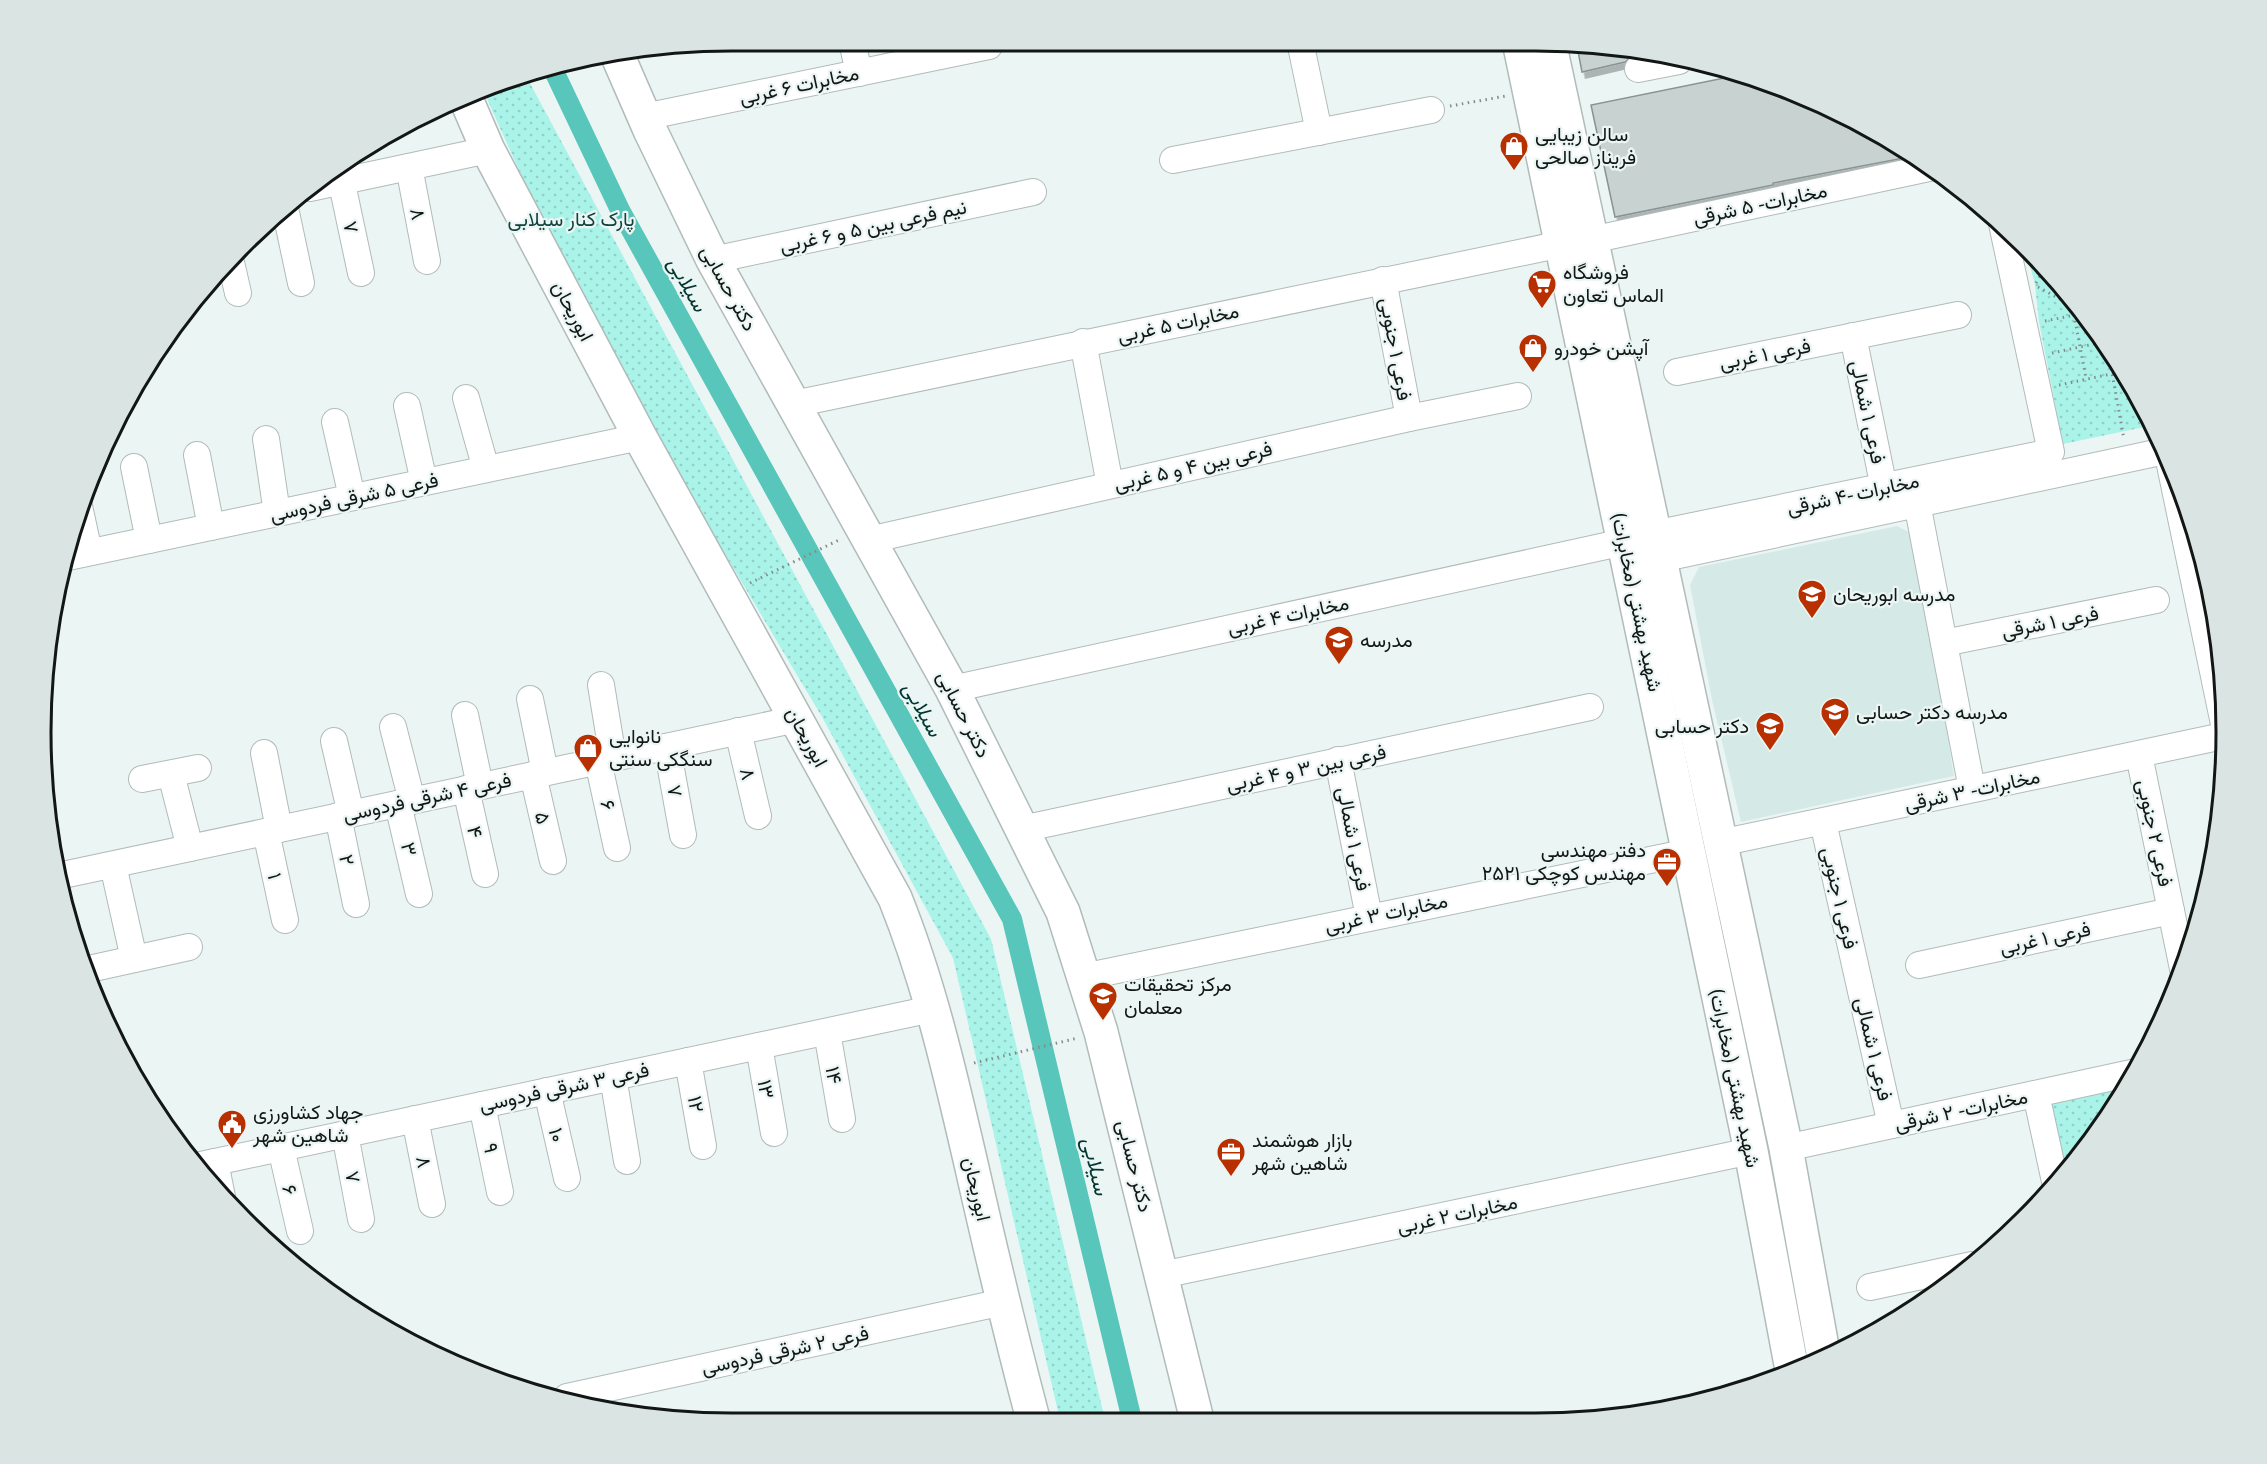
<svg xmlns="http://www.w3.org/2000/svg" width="2267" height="1464" font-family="'Public Sans',Vazirmatn,sans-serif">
<defs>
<pattern id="park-dots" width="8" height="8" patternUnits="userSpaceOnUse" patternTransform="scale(1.5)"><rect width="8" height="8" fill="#aaf3e9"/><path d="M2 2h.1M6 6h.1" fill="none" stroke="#91d0c7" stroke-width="1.8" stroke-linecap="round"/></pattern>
<filter id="shadow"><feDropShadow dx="3.5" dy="6" stdDeviation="0" flood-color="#0004"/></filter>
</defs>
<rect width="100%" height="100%" fill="#ebf6f4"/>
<path fill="#d5eae7" d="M1897 526 1911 533 1934 652 1954 776 1741 822 1712 700 1690 585 1699 567Z"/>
<g fill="url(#park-dots)">
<path d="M525 74 991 939 1105 1420H1060L953 958 822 717 700 512 546 231 484 92 483 90 510 77Z"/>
<path d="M2026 250 2083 311 2154 425 2063 444 2039 322 2035 285Z"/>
<path d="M2130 1083 2064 1175 2048 1100Z"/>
</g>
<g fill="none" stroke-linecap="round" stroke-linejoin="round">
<path stroke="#58c6ba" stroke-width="20" d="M552 67 620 210 1012 919 1132 1420"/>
</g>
<g fill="#c8d3d1" stroke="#899492" stroke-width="1.5" filter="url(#shadow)">
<path d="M1577 46H1626L1646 52 1635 54 1625 62 1582 72Z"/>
<path d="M1734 76 1800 93 1881 133 1902 148 1904 158 1773 183V185L1615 217 1591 105Z"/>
</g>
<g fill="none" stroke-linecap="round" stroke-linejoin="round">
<g stroke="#b0bbba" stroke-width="28">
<g id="minor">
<path d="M853 46 859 73"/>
<path d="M1301 46 1319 132"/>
<path d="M1638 69 1679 61"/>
<path d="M644 117 989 46"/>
<path d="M1173 160 1431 110"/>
<path d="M338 165 361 273"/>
<path d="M409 167 427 261"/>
<path d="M310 188 488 150"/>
<path d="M285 208 301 283"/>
<path d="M1591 240 1929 168"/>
<path d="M230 258 238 293"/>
<path d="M713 260 1033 192"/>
<path d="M1383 280 1409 418"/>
<path d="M1853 336 1884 488"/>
<path d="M1083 342 1110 485"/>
<path d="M1677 372 1958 315"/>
<path d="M466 398 486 469"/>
<path d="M794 404 1562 244"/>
<path d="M407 406 424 482"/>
<path d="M335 422 352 497"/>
<path d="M266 439 277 513"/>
<path d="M197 455 211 527"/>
<path d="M2170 465 2224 724"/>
<path d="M134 467 149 540"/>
<path d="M1917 503 1972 789"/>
<path d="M79 506 89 552"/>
<path d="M1654 534 2051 452 2002 224"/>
<path d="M869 540 1409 418 1518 396"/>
<path d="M68 557 640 437"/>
<path d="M1660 559 2165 451"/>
<path d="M1944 643 2156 600"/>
<path d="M601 685 613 758"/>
<path d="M952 689 1624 542"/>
<path d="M530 699 545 772"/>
<path d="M465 715 480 786"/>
<path d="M393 727 412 801"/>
<path d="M738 731 758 816"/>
<path d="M334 741 351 814"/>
<path d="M667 747 683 835"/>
<path d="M264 753 279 829"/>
<path d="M2139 755 2183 969"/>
<path d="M1338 760 1369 917"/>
<path d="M598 761 617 848"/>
<path d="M171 774 190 848"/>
<path d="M533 775 553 861"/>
<path d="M142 779 198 768"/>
<path d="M466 789 485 874"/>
<path d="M398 804 419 894"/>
<path d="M338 816 356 904"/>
<path d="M1823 822 1891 1125"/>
<path d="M1022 829 1590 707"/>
<path d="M266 832 285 920"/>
<path d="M1720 843 2223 736"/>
<path d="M113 865 134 959"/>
<path d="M58 876 797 719"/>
<path d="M1919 965 2171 911"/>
<path d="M89 969 189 947"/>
<path d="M1083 977 1689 852"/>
<path d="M827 1032 842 1119"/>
<path d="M759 1046 774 1133"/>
<path d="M688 1061 703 1146"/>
<path d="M613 1077 627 1161"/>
<path d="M547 1091 567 1178"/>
<path d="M2036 1094 2056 1186"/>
<path d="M482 1105 500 1192"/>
<path d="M415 1119 432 1204"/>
<path d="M345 1134 361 1219"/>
<path d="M281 1148 300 1231"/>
<path d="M1786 1148 2136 1072"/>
<path d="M215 1162 222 1197"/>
<path d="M196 1166 932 1009"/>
<path d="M1162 1275 1751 1151"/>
<path d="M1870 1287 1972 1265"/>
<path d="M567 1397 1003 1302"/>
</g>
</g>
<g stroke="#b0bbba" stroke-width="36">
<g id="major">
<path d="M1520 46 1751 1151 1792 1370"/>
<path d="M1550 46 1786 1148 1824 1358"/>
<path d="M616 52 650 130 713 260 952 689 1063 912 1101 1032 1197 1420"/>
<path d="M466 99 488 150 640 437 895 898C930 985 951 1077 972 1168 991 1252 1011 1336 1033 1419"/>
</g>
</g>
<g stroke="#848c8a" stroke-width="3" stroke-dasharray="1.5 4.5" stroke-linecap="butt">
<path d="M1450 106 1506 96"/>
<path d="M2036 283 2044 269"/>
<path d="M2038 287 2084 312"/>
<path d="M2061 299 2065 291"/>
<path d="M2074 315 2086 378"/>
<path d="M2045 321 2085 313"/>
<path d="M2108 351 2124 439"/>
<path d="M2052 353 2103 342"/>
<path d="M2059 385 2121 372"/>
<path d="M750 583 839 540"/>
<path d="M974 1063 1078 1038"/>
</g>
<use href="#minor" stroke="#fff" stroke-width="26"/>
<use href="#major" stroke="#fff" stroke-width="33"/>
</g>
<defs>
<g id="shop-pin" transform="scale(1.5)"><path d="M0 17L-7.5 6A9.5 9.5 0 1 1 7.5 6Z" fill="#b82f00" stroke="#ebf6f4"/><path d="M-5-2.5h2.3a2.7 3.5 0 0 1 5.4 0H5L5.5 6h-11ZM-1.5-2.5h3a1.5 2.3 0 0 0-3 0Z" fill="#fff"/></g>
<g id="supermarket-pin" transform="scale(1.5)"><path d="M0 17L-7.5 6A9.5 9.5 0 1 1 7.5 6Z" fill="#b82f00" stroke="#ebf6f4"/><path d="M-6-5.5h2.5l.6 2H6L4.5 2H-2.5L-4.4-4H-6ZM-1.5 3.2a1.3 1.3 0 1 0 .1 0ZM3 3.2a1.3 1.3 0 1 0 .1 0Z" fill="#fff"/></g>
<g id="school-pin" transform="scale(1.5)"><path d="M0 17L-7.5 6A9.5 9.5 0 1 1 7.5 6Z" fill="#b82f00" stroke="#ebf6f4"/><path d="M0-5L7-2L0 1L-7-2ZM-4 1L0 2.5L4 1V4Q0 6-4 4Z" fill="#fff"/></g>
<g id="office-pin" transform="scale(1.5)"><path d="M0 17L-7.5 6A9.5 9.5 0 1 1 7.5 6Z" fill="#b82f00" stroke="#ebf6f4"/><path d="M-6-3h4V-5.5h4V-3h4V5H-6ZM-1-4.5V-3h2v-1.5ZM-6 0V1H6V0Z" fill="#fff"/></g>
<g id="civic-pin" transform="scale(1.5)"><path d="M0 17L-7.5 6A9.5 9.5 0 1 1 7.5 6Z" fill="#b82f00" stroke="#ebf6f4"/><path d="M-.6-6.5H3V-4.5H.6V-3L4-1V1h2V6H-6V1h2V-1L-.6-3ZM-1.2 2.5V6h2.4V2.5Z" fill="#fff"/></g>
</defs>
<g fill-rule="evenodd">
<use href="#shop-pin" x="1514" y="146"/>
<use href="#supermarket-pin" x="1542" y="284"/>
<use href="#shop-pin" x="1533" y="348"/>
<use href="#school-pin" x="1812" y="594"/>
<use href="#school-pin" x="1339" y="640"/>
<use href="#school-pin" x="1835" y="712"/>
<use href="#school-pin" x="1770" y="726"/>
<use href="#shop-pin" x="588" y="748"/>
<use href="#office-pin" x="1667" y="862"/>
<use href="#school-pin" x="1103" y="996"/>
<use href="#civic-pin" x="232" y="1124"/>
<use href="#office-pin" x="1231" y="1152"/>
</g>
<g text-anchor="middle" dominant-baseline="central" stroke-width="4.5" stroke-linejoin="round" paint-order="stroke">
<g font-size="20" fill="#121615" stroke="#ebf6f4">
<text transform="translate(799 85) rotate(-12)">مخابرات ۶ غربی</text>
<text transform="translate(1760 204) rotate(-12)">مخابرات - ۵ شرقی</text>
<text transform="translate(418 214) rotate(79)">۸</text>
<text transform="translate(873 226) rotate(-12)">نیم فرعی بین ۵ و ۶ غربی</text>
<text transform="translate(351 227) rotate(78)">۷</text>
<text transform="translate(729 288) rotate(61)">دکتر حسابی</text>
<text transform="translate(573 311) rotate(62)">ابوریحان</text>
<text transform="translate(1178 323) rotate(-12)">مخابرات ۵ غربی</text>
<text transform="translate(1396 349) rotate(80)">فرعی ۱ جنوبی</text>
<text transform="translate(1765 354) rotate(-11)">فرعی ۱ غربی</text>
<text transform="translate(1868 412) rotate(78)">فرعی ۱ شمالی</text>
<text transform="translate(1193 466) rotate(-13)">فرعی بین ۴ و ۵ غربی</text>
<text transform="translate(1853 494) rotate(-12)">مخابرات -۴ شرقی</text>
<text transform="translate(354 497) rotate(-12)">فرعی ۵ شرقی فردوسی</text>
<text transform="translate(1637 602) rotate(78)">شهید بهشتی (مخابرات)</text>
<text transform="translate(1288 615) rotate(-12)">مخابرات ۴ غربی</text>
<text transform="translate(2050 622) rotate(-11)">فرعی ۱ شرقی</text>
<text transform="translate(964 714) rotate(63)">دکتر حسابی</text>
<text transform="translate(807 737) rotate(61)">ابوریحان</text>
<text transform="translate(1306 768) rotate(-12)">فرعی بین ۳ و ۴ غربی</text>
<text transform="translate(748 774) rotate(77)">۸</text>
<text transform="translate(1972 790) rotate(-12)">مخابرات - ۳ شرقی</text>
<text transform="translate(675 791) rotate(79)">۷</text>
<text transform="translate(427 797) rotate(-12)">فرعی ۴ شرقی فردوسی</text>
<text transform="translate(608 805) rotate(78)">۶</text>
<text transform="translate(543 818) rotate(77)">۵</text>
<text transform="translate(475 832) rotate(78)">۴</text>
<text transform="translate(2155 833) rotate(78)">فرعی ۲ جنوبی</text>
<text transform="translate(1354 839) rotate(79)">فرعی ۱ شمالی</text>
<text transform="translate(409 849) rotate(77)">۳</text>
<text transform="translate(347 860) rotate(78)">۲</text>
<text transform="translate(275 876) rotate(78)">۱</text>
<text transform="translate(1840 898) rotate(77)">فرعی ۱ جنوبی</text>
<text transform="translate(1386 913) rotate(-12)">مخابرات ۳ غربی</text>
<text transform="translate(2045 938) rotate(-12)">فرعی ۱ غربی</text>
<text transform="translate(1874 1049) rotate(77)">فرعی ۱ شمالی</text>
<text transform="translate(834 1075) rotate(80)">۱۴</text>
<text transform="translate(1735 1078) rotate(78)">شهید بهشتی (مخابرات)</text>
<text transform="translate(564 1087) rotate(-12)">فرعی ۳ شرقی فردوسی</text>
<text transform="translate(766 1089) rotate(80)">۱۳</text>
<text transform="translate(696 1104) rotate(80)">۱۲</text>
<text transform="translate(1961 1110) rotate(-12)">مخابرات - ۲ شرقی</text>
<text transform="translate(557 1135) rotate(77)">۱۰</text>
<text transform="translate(491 1148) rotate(78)">۹</text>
<text transform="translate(424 1162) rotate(79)">۸</text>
<text transform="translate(1135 1166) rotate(76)">دکتر حسابی</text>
<text transform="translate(353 1177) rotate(79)">۷</text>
<text transform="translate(977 1189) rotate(77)">ابوریحان</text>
<text transform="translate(290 1190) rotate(77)">۶</text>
<text transform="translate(1457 1214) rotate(-12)">مخابرات ۲ غربی</text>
<text transform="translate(785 1350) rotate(-12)">فرعی ۲ شرقی فردوسی</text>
</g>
<g font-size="20" fill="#121615" stroke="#ebf6f4" text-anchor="start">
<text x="1535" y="134">سالن زیبایی<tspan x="1535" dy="23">فریناز صالحی</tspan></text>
<text x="1563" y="272">فروشگاه<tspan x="1563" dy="23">الماس تعاون</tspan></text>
<text x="1554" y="348">آپشن خودرو</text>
<text x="1833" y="594">مدرسه ابوریحان</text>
<text x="1360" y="640">مدرسه</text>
<text x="1856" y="712">مدرسه دکتر حسابی</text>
<text x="1749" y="726" text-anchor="end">دکتر حسابی</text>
<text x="609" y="736">نانوایی<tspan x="609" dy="23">سنگکی سنتی</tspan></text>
<text x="1646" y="850" text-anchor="end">دفتر مهندسی<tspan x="1646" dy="23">۲۵۲۱ مهندس کوچکی</tspan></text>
<text x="1124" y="984">مرکز تحقیقات<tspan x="1124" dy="23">معلمان</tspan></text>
<text x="253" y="1112">جهاد کشاورزی<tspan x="253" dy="23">شاهین شهر</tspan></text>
<text x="1252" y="1140">بازار هوشمند<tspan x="1252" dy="23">شاهین شهر</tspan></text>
</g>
<g font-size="20" fill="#11433e" stroke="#ebf6f4">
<text x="571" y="219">پارک کنار سیلابی</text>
</g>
<g font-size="21" font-style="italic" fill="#003530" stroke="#ebf6f4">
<text transform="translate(688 284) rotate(61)">سیلابی</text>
<text transform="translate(923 709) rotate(61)">سیلابی</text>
<text transform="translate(1096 1166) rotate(77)">سیلابی</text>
</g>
</g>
<path d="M0 0H2267V1464H0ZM732 51H1535A681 681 0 0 1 2216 732V732A681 681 0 0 1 1535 1413H732A681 681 0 0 1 51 732V732A681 681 0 0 1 732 51Z" fill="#dae4e2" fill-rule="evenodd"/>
<path fill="none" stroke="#121615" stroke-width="3" d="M732 51H1535A681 681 0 0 1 2216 732V732A681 681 0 0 1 1535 1413H732A681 681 0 0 1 51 732V732A681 681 0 0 1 732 51Z"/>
</svg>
